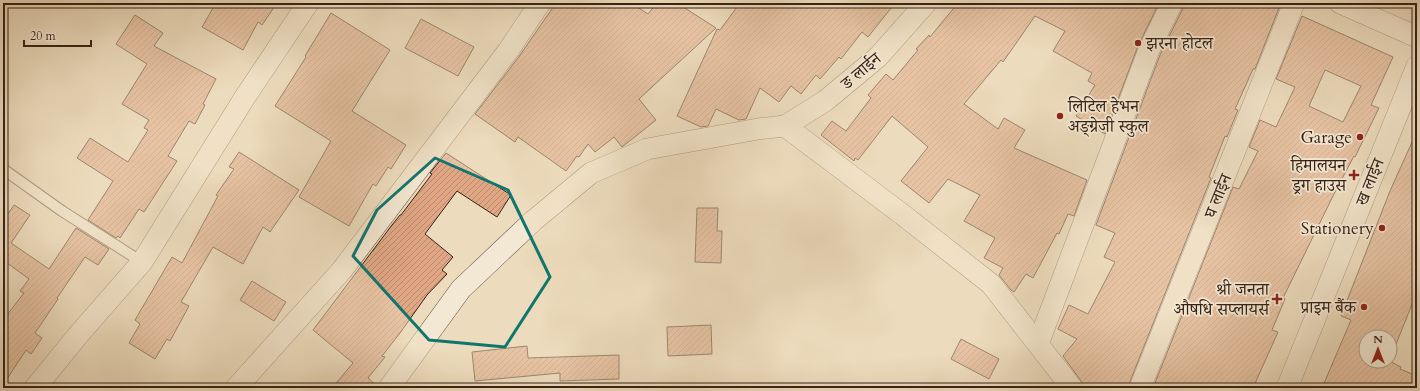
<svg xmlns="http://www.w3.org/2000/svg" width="1420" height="391" font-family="Cardo,'Noto Serif Devanagari',serif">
<defs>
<pattern id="building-hatch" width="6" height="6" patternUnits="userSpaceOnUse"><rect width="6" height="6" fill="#e1a785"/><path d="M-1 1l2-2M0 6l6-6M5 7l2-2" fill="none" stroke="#b7886c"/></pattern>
</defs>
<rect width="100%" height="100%" fill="#ecdbbc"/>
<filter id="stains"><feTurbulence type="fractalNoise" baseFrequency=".005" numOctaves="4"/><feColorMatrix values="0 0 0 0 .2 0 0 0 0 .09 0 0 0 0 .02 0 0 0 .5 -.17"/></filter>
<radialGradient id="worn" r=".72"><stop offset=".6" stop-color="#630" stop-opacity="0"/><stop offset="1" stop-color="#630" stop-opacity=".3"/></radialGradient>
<g fill="url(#building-hatch)" stroke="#372216" fill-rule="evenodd">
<path d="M216 3H277L262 25 258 22 243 50 202 27Z"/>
<path d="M556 3H631L648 14 657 3H677L716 28 639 99 656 120 622 147 614 137 595 152 588 144 579 157 577 156 566 171 518 137 515 142 475 114 518 58Z"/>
<path d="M740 3H895L868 37 862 32 841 59 839 57 820 79 816 75 801 94 791 86 779 102 760 88 746 119 739 120 716 109 708 126 701 127 677 116 717 29 720 30Z"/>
<path d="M958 3H1159L1138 46 1105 134 1076 116 1095 85 1088 81 1092 73 1053 51 1065 31 1035 16 1003 62 1001 60 964 104 998 129 1004 118 1025 130 1014 148 1087 180 1074 216 1068 214 1059 234 1057 233 1033 278 1026 274 1014 292 1011 290 999 275 1003 268 984 258 995 238 964 221 980 195 948 179 929 203 901 181 928 147 892 116 858 160 855 158 854 161 821 135 832 121 846 131 871 98 868 95 886 74 893 80 918 50 916 49 929 35 930 37Z"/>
<path d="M1184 3H1267L1279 8 1255 69H1253L1235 109 1238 110 1227 137 1225 136 1209 177 1211 178 1129 384 1128 388H1085L1081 381 1063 356 1077 339 1058 329 1069 305 1088 314 1115 262 1104 257 1115 233 1096 225 1160 55 1183 8Z"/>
<path d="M331 13 390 50 352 111 406 145 391 169 388 167 376 186 373 184 349 226 299 197 331 141 275 106 306 57 305 56Z"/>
<path d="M135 15 163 33 154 46 216 79 203 104 205 105 195 124 189 121 168 156 177 161 144 212 139 209 120 238 118 236 116 238 88 220 113 181 77 158 90 138 128 162 148 130 144 128 149 120 122 104 147 64 116 44Z"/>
<path d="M1302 16 1393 57 1371 105 1379 108 1355 157 1354 156 1334 194 1283 298 1285 299 1272 330 1278 332 1253 388H1153L1233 187 1239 189 1258 151 1249 147 1260 120 1276 127 1295 87 1276 79ZM1325 70 1361 86 1343 122 1309 106Z"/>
<path d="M421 19 474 47 458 76 405 48Z"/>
<path d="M1417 131V292L1390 359V337H1366V361H1389L1401 367 1400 369 1417 376V388H1322L1351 320 1341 316 1390 191Z"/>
<path d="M239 152 299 190 270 232 263 227 243 264 213 247 181 302 189 306 170 341 167 339 155 359 129 343 140 324 135 320 172 257 182 263 218 196 216 195 234 169 229 167Z"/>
<path d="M446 153 511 195 497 217 457 191 425 234 453 257 442 270 447 274 427 295 400 333 382 356 385 357 368 378 377 386V388H332L353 363 313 330 392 225 400 215H401L432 174 430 173Z"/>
<path d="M14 205 30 215 11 243 49 269 76 228 109 249 98 265 85 257 57 298 58 299 35 333 42 338 31 354 26 350 3 385V320L24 293 20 291 29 279 3 260V221Z"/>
<path d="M697 208H718L717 231H722L721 263 695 262Z"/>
<path d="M252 281 286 302 274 321 240 300Z"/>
<path d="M711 325 712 354 668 356 667 327Z"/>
<path d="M961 339 999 359 989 379 951 359Z"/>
<path d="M527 346 528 358 619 355V379L560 381V373L475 381 472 352Z"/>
</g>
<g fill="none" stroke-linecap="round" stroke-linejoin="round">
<g stroke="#645040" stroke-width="12">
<path id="service" d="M3 169 62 211 142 262"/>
</g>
<g stroke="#645040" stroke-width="22">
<g id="minor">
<path d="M1340 3 1417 37"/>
<path d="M785 126 825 101 878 57 926 3"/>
<path d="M1038 344 1149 50 1172 3"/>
<path d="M35 388 79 334 142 262 245 97 308 3"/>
<path d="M236 388 342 270 508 51 540 3"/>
<path d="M389 388 461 289 533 221 591 173 647 149 758 129 785 126 903 215 991 284 1072 388"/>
<path d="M1140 388 1294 3"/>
<path d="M1287 388 1417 66"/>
</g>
</g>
<use href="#service" stroke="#f3e8d3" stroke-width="10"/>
<use href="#minor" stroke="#f3e8d3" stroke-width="21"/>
</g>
<path d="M0 0H1420V391H0ZM435 158 508 190 550 277 505 347 429 340 353 256 377 210Z" fill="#ecdbbc" fill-opacity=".55" fill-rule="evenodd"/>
<path fill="none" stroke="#0f766e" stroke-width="3" stroke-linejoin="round" d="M435 158 508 190 550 277 505 347 429 340 353 256 377 210Z"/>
<g fill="#8f2418" stroke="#f3e8d3" stroke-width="1.5">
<circle cx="1138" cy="43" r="4"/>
<circle cx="1060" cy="116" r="4"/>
<circle cx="1360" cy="137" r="4"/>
<path d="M1352 169h4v4h4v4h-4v4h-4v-4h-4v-4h4z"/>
<circle cx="1382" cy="228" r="4"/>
<path d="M1275 293h4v4h4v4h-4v4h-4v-4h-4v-4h4z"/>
<circle cx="1364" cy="307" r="4"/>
</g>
<g text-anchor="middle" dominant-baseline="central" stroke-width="3.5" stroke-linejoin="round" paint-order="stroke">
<g font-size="17" fill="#372216" stroke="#f3e8d3" text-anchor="end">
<text x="1146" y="43" text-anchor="start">झरना होटल</text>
<text x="1068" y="106" text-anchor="start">लिटिल हेभन<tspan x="1068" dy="20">अङ्‍ग्रेजी स्कुल</tspan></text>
<text x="1352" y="137">Garage</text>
<text x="1346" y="165">हिमालयन<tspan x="1346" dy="20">ड्रग हाउस</tspan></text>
<text x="1374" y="228">Stationery</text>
<text x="1269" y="289">श्री जनता<tspan x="1269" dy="20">औषधि सप्लायर्स</tspan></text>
<text x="1356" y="307">प्राइम बैंक</text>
</g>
<g font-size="17" fill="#372216" stroke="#f3e8d3">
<text transform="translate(861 71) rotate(-40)">ङ लाईन</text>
<text transform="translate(1370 182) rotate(-68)">ख लाईन</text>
<text transform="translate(1218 196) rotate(-68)">घ लाईन</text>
</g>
</g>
<rect width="1420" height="391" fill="none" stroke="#ecdbbc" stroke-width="16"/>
<rect x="4" y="4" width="1412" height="383" fill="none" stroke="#372216" stroke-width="2"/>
<rect x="8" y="8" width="1404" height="375" fill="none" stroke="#372216"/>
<g transform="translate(1378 349)"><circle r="19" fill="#f3e8d3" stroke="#a89987"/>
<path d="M0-3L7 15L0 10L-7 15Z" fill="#8f2418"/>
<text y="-6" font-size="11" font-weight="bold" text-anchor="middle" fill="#372216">N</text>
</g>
<path d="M24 40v6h67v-6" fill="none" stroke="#372216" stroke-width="2"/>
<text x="30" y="40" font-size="12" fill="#372216" stroke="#f3e8d3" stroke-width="3" paint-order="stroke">20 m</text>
<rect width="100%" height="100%" filter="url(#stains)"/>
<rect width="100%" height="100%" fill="url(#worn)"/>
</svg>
